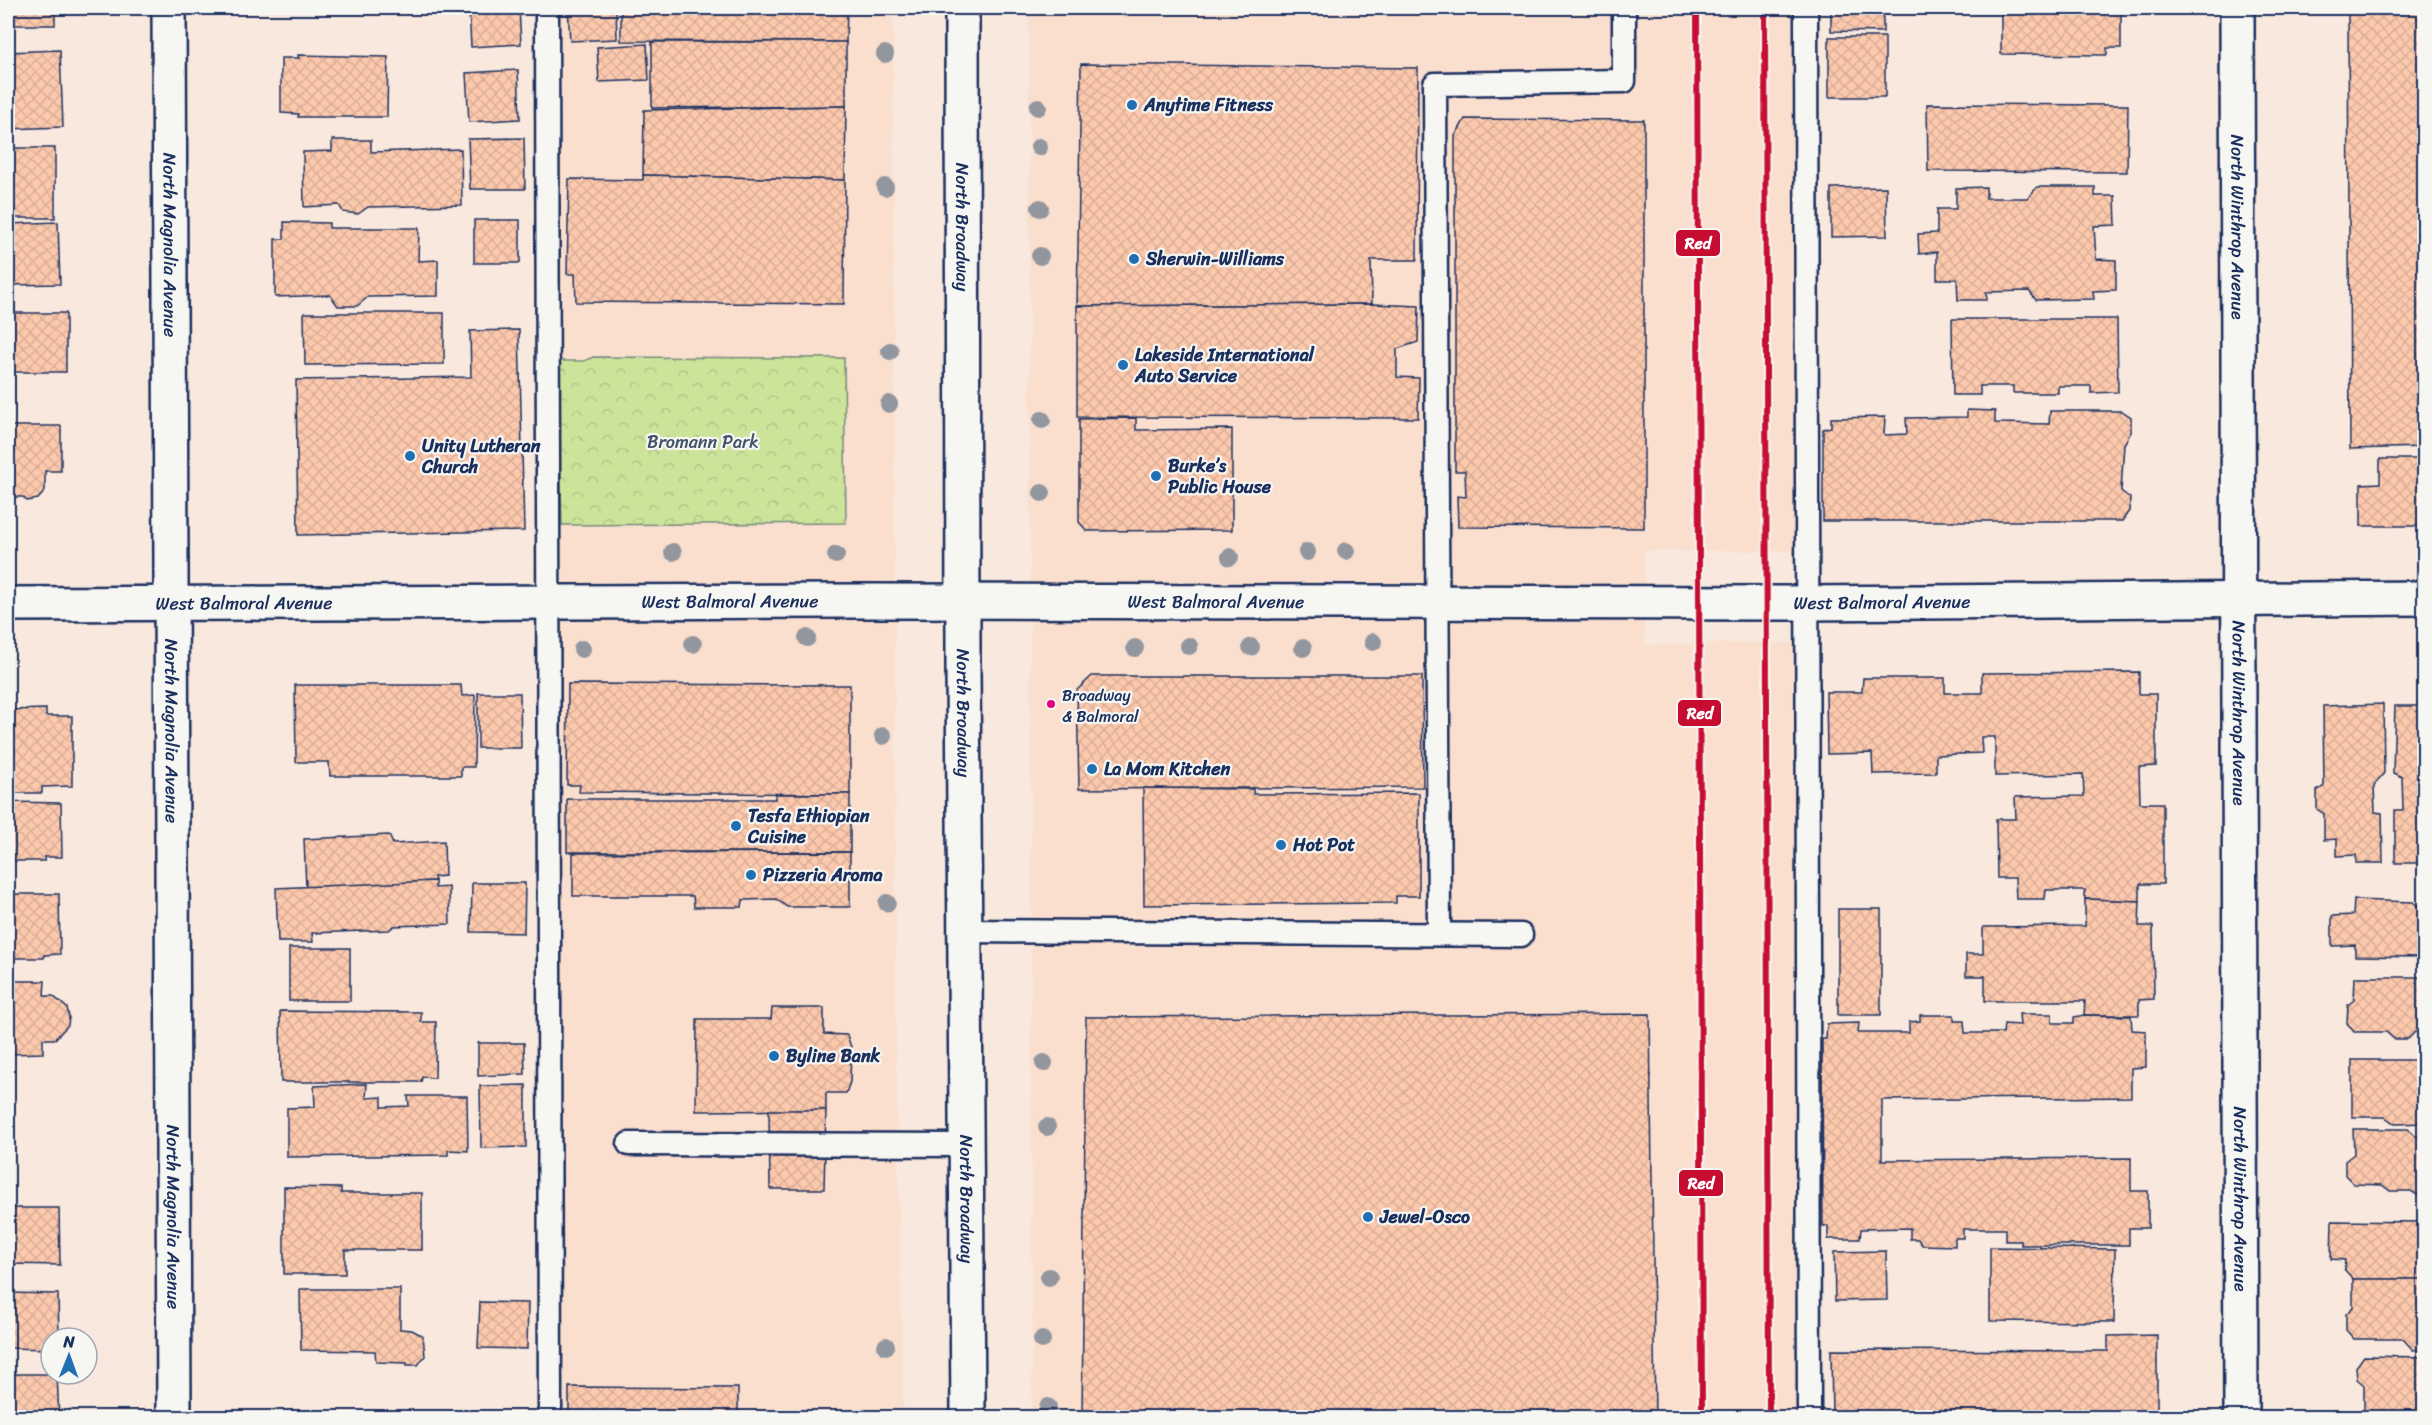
<svg xmlns="http://www.w3.org/2000/svg" width="2432" height="1425" font-family="Sriracha,sans-serif">
<defs>
<pattern id="park-crowns" width="20" height="18" patternUnits="userSpaceOnUse" patternTransform="scale(1.5)"><rect width="20" height="18" fill="#cce49a"/><path d="M2 6a3 3 0 1 1 6 0M12 15a3 3 0 1 1 6 0" fill="none" stroke="#afc487"/></pattern>
<pattern id="building-cross-hatch" width="8" height="8" patternUnits="userSpaceOnUse" patternTransform="scale(1.5)"><rect width="8" height="8" fill="#fdc9ad"/><path d="M0 0l8 8M0 8l8-8" fill="none" stroke="#d8ad97"/></pattern>
</defs>
<rect width="100%" height="100%" fill="#f8e8dd"/>
<filter id="ink" filterUnits="userSpaceOnUse"><feTurbulence type="fractalNoise" baseFrequency=".0167" numOctaves="2"/><feDisplacementMap in="SourceGraphic" scale="12" xChannelSelector="R" yChannelSelector="G"/><feConvolveMatrix kernelMatrix="1 2 1 2 8 2 1 2 1" color-interpolation-filters="sRGB"/></filter>
<g filter="url(#ink)">
<g fill="#fadfcf">
<path d="M555 8H893L896 1056 903 1417H554L553 606H562V525L846 523 844 358 558 361Z"/>
<path d="M1029 8H1806L1807 551H1644L1645 645 1807 642 1809 1417H1032Z"/>
</g>
<path fill="url(#park-crowns)" stroke="#748a7c" stroke-width="1.5" d="M593 357 844 358 846 523 562 525 558 361H584Z"/>
<g fill="url(#building-cross-hatch)" stroke="#1b2f5e" stroke-width="1.5">
<rect x="8" y="8" width="47" height="17"/>
<path d="M469 8H519L521 44 471 47Z"/>
<path d="M568 8H616L617 39 570 41Z"/>
<path d="M621 8H847L846 42 621 41Z"/>
<path d="M1831 8H1883V32L1831 31Z"/>
<path d="M2001 8H2121V48H2107V55L2001 54Z"/>
<path d="M2348 8H2424V447L2350 449Z"/>
<rect x="1829" y="37" width="56" height="60"/>
<path d="M652 42H846V106L652 108Z"/>
<path d="M647 44 649 80 599 82 597 47Z"/>
<path d="M60 50 63 127 8 129V52Z"/>
<path d="M298 55 388 57 387 117H298L299 114 281 113V58H299Z"/>
<path d="M1081 64 1418 68 1417 260H1371L1372 304 1077 306Z"/>
<path d="M518 70 520 119 469 122 466 73Z"/>
<path d="M1927 104 2128 105 2127 172 1928 171Z"/>
<path d="M846 106 845 180 643 175 644 110Z"/>
<path d="M1465 119 1644 120V528L1458 527 1457 496 1466 497 1465 471H1455V136Z"/>
<path d="M524 138 525 189H470L468 139Z"/>
<path d="M332 140H371V152L461 149 462 205 368 207 358 214 343 212 339 205 304 207 303 152 332 151Z"/>
<rect x="8" y="148" width="47" height="70"/>
<path d="M643 175 845 180 844 304 576 302 575 274H567L569 179 643 180Z"/>
<path d="M1886 187 1887 236 1831 237V188Z"/>
<path d="M1986 187V198H2028L2037 187H2095V196H2115L2116 225 2094 226 2096 259 2116 260V290L2093 291 2094 299 2036 300 2029 291 1986 292 1987 300H1958L1957 279H1937V252L1919 254 1918 234 1937 233V209H1956V188Z"/>
<rect x="474" y="220" width="46" height="43"/>
<path d="M58 222 60 284 8 285V224Z"/>
<path d="M284 222 329 223V228H419L418 261 438 260V296L368 297 357 306H338L330 295 275 297V239H284Z"/>
<path d="M1372 304 1419 306 1418 342 1397 349V377L1419 378 1418 418 1077 417V306Z"/>
<path d="M8 313H66V372H9L8 384Z"/>
<path d="M304 313H444V364L305 365Z"/>
<path d="M1952 319H2117L2118 392 2091 393V386H2058V393H2013V386H1980V395H1953Z"/>
<path d="M519 330 524 531 298 535 296 380 471 377 470 331Z"/>
<path d="M1967 410 1995 411V423L2049 424 2050 411H2122L2131 417V432L2124 444 2121 491 2130 498 2129 511 2122 521H1823V429L1831 427V418L1885 417 1884 435 1907 434 1906 418 1967 417Z"/>
<path d="M1136 418V430L1232 429V530L1087 531 1079 522V419Z"/>
<path d="M8 426H61V471H45V491L38 499 27 501 23 497H8Z"/>
<path d="M2380 459H2424V526H2361V484L2380 483Z"/>
<path d="M2139 672V694H2156V766L2139 767 2140 803H2163V884H2140V901L2085 899V890H2046L2045 899H2016L2015 878H1997L1996 819H2016L2015 797 2084 796 2083 774 1995 776V737H1981L1982 753 1936 755V773L1873 774 1872 753 1827 754 1826 692H1862L1863 678H1945V693H1982V673Z"/>
<path d="M1092 676H1422L1423 787 1079 789 1077 690Z"/>
<path d="M568 684 850 685V794L579 792 580 785H567Z"/>
<path d="M295 685H461L462 696 475 695 474 767H461V776H330L329 762H296Z"/>
<path d="M478 693H520L521 748H478Z"/>
<path d="M2422 700H2424V836H2419V863H2395V810H2403L2402 777 2393 773 2395 706H2416Z"/>
<path d="M2383 704 2384 773 2374 785 2375 812 2382 813 2383 863H2356V855L2337 856V839L2324 840V814L2317 809V791L2324 786 2323 706Z"/>
<path d="M46 709V716H72V786L42 787V793H8V710Z"/>
<path d="M1143 788 1253 789V794L1419 793V896H1396V903L1144 905Z"/>
<path d="M775 794H850V852H567V799H775Z"/>
<path d="M8 802 61 803 62 857H44L45 861H8Z"/>
<path d="M389 835 393 844 444 841 445 876 434 877 435 881 306 888 304 839Z"/>
<path d="M850 852V907H787L776 899 743 900 742 907H694L693 896H573V853Z"/>
<path d="M435 881V888L449 887 450 924 394 926 389 930 312 933 313 942H278L276 888Z"/>
<path d="M472 883H525L524 933 471 932Z"/>
<path d="M8 894H59L60 954 44 955V958H8Z"/>
<path d="M2085 899 2140 901 2139 926H2153L2154 999 2139 1000V1015H2084L2085 1001H1985V976H1966V954H1983V927L2085 926Z"/>
<path d="M2354 900 2413 902 2424 912V971H2423V957L2355 956V945L2332 946V916L2353 915Z"/>
<rect x="1838" y="909" width="43" height="106"/>
<rect x="289" y="948" width="61" height="53"/>
<path d="M2355 977H2423L2424 1032H2415L2408 1039H2394L2386 1032H2354L2347 1023 2348 1005 2354 1000Z"/>
<path d="M8 981H45L44 996H53L67 1008 69 1017 68 1025 55 1039H43V1053L8 1054Z"/>
<path d="M772 1008H824V1034L847 1035 851 1047 850 1082 846 1093H826V1110L696 1111 697 1019H771Z"/>
<path d="M280 1011 421 1012V1022H436L435 1078 422 1077 421 1082H281Z"/>
<path d="M1650 1014 1655 1418H1082L1086 1017Z"/>
<path d="M2019 1014H2052V1023H2074V1017L2084 1015 2131 1016 2132 1030 2146 1031V1067L2131 1068V1097L1882 1100V1160L2131 1158V1191H2148V1228H2129V1245H2021V1241H2005V1229H1963V1238H1955V1246L1922 1245 1918 1239H1910V1228L1861 1229 1860 1239H1828V1226H1823L1822 1039H1826L1827 1024 1859 1023 1858 1033H1909V1022L1920 1021V1015H1954V1021H1964L1965 1033H2003L2004 1024 2020 1025Z"/>
<path d="M478 1043H524L525 1074 478 1076Z"/>
<path d="M2352 1060H2424V1123L2395 1124 2385 1117H2352Z"/>
<path d="M367 1084 366 1098 382 1097V1107L409 1106 408 1096H467L468 1151 448 1150V1155L287 1157V1108L315 1107 314 1086Z"/>
<path d="M526 1085V1147L481 1148 480 1086Z"/>
<path d="M769 1110H826L824 1189H770Z"/>
<path d="M2353 1129H2408L2415 1136H2424V1196H2419L2411 1191H2390L2382 1185 2354 1184 2345 1175V1161L2354 1154Z"/>
<path d="M284 1187 341 1188V1193H422V1250H345V1274H284Z"/>
<path d="M8 1208H59L60 1265 8 1264Z"/>
<path d="M2332 1221 2424 1222V1279H2353L2344 1269 2345 1260 2331 1259Z"/>
<path d="M1990 1247 2115 1249 2114 1322 1990 1321Z"/>
<path d="M1886 1251 1887 1300 1835 1301 1834 1252Z"/>
<path d="M2353 1279H2424V1349L2413 1350 2403 1339H2354L2346 1330V1314L2353 1307Z"/>
<path d="M300 1289H400V1329L412 1330 423 1336 425 1356 418 1365H407V1363L376 1362 375 1351 301 1350Z"/>
<path d="M8 1293 58 1294 59 1338H51V1349L8 1348Z"/>
<path d="M480 1302 528 1303 527 1349 478 1348Z"/>
<path d="M2157 1335V1418H1832L1831 1350 2108 1351V1336Z"/>
<path d="M2364 1356 2424 1357V1418H2364V1385L2357 1379 2356 1367Z"/>
<path d="M8 1374H57L59 1418H8Z"/>
<path d="M569 1387 738 1388V1418H569Z"/>
</g>
<g fill="none" stroke-linecap="round" stroke-linejoin="round">
<g stroke="#1b2f5e" stroke-width="27">
<g id="lane">
<path d="M547 8 550 1418"/>
<path d="M1806 8 1809 1418"/>
<path d="M965 931 1521 935"/>
<path d="M1439 934 1435 84 1624 81V8"/>
<path d="M629 1144 966 1145"/>
</g>
</g>
<g stroke="#1b2f5e" stroke-width="38">
<g id="street">
<path id="s1" d="M169 8 174 1418"/>
<path id="s2" d="M2237 8 2241 1418"/>
<path id="s3" d="M8 604 861 601 1807 603 2424 598"/>
</g>
</g>
<g stroke="#1b2f5e" stroke-width="38">
<g id="primary">
<path id="s4" d="M962 8 963 664 968 1418"/>
</g>
</g>
<use href="#lane" stroke="#f6f6f2" stroke-width="22"/>
<use href="#street" stroke="#f6f6f2" stroke-width="33"/>
<use href="#primary" stroke="#f6f6f2" stroke-width="33"/>
<g stroke="#f6f6f2" stroke-width="10">
<g id="metro-1">
<path d="M1697 8 1702 1418"/>
<path d="M1765 8 1769 1418"/>
</g>
</g>
<use href="#metro-1" stroke="#c60c30" stroke-width="6"/>
</g>
<g fill="#92969e">
<circle cx="885" cy="54" r="9"/>
<circle cx="1038" cy="107" r="9"/>
<circle cx="1039" cy="147" r="9"/>
<circle cx="885" cy="187" r="9"/>
<circle cx="1040" cy="208" r="9"/>
<circle cx="1040" cy="256" r="9"/>
<circle cx="890" cy="351" r="9"/>
<circle cx="889" cy="404" r="9"/>
<circle cx="1042" cy="420" r="9"/>
<circle cx="1042" cy="493" r="9"/>
<circle cx="1346" cy="551" r="9"/>
<circle cx="673" cy="552" r="9"/>
<circle cx="1307" cy="552" r="9"/>
<circle cx="836" cy="555" r="9"/>
<circle cx="1230" cy="557" r="9"/>
<circle cx="807" cy="638" r="9"/>
<circle cx="1373" cy="642" r="9"/>
<circle cx="693" cy="644" r="9"/>
<circle cx="1189" cy="646" r="9"/>
<circle cx="1251" cy="647" r="9"/>
<circle cx="1135" cy="648" r="9"/>
<circle cx="1303" cy="648" r="9"/>
<circle cx="582" cy="649" r="9"/>
<circle cx="883" cy="736" r="9"/>
<circle cx="887" cy="903" r="9"/>
<circle cx="1044" cy="1063" r="9"/>
<circle cx="1047" cy="1127" r="9"/>
<circle cx="1049" cy="1277" r="9"/>
<circle cx="1042" cy="1340" r="9"/>
<circle cx="886" cy="1346" r="9"/>
<circle cx="1048" cy="1407" r="9"/>
</g>
</g>
<g fill="#1f6fb2" stroke="#f6f6f2" stroke-width="2">
<circle cx="1132" cy="105" r="6"/>
<circle cx="1134" cy="259" r="6"/>
<circle cx="1123" cy="365" r="6"/>
<circle cx="410" cy="456" r="6"/>
<circle cx="1156" cy="476" r="6"/>
<circle cx="1092" cy="769" r="6"/>
<circle cx="736" cy="826" r="6"/>
<circle cx="1281" cy="845" r="6"/>
<circle cx="751" cy="875" r="6"/>
<circle cx="774" cy="1056" r="6"/>
<circle cx="1368" cy="1217" r="6"/>
</g>
<circle fill="#e5007d" stroke="#f6f6f2" stroke-width="2" cx="1051" cy="704" r="5"/>
<g text-anchor="middle" dominant-baseline="central" stroke-width="4.5" stroke-linejoin="round" paint-order="stroke">
<g font-size="16" fill="#1b2f5e" stroke="#f6f6f2" text-anchor="start">
<text x="1062" y="695">Broadway<tspan x="1062" dy="21">&amp; Balmoral</tspan></text>
</g>
<g font-size="18" font-weight="bold" fill="#1b2f5e" stroke="#f6f6f2" text-anchor="start">
<text x="1144" y="105">Anytime Fitness</text>
<text x="1146" y="259">Sherwin-Williams</text>
<text x="1135" y="355">Lakeside International<tspan x="1135" dy="21">Auto Service</tspan></text>
<text x="422" y="446">Unity Lutheran<tspan x="422" dy="21">Church</tspan></text>
<text x="1168" y="466">Burke’s<tspan x="1168" dy="21">Public House</tspan></text>
<text x="1104" y="769">La Mom Kitchen</text>
<text x="748" y="816">Tesfa Ethiopian<tspan x="748" dy="21">Cuisine</tspan></text>
<text x="1293" y="845">Hot Pot</text>
<text x="763" y="875">Pizzeria Aroma</text>
<text x="786" y="1056">Byline Bank</text>
<text x="1380" y="1217">Jewel-Osco</text>
</g>
<g font-size="18" fill="#1b2f5e" stroke="#f6f6f2">
<text stroke="none"><textPath href="#s4" startOffset="219">North Broadway</textPath></text>
<text stroke="none"><textPath href="#s2" startOffset="219">North Winthrop Avenue</textPath></text>
<text stroke="none"><textPath href="#s1" startOffset="237">North Magnolia Avenue</textPath></text>
<text stroke="none"><textPath href="#s3" startOffset="1208">West Balmoral Avenue</textPath></text>
<text stroke="none"><textPath href="#s3" startOffset="722">West Balmoral Avenue</textPath></text>
<text stroke="none"><textPath href="#s3" startOffset="1874">West Balmoral Avenue</textPath></text>
<text stroke="none"><textPath href="#s3" startOffset="236">West Balmoral Avenue</textPath></text>
<text stroke="none"><textPath href="#s2" startOffset="705">North Winthrop Avenue</textPath></text>
<text stroke="none"><textPath href="#s4" startOffset="705">North Broadway</textPath></text>
<text stroke="none"><textPath href="#s1" startOffset="723">North Magnolia Avenue</textPath></text>
<text stroke="none"><textPath href="#s4" startOffset="1191">North Broadway</textPath></text>
<text stroke="none"><textPath href="#s2" startOffset="1191">North Winthrop Avenue</textPath></text>
<text stroke="none"><textPath href="#s1" startOffset="1209">North Magnolia Avenue</textPath></text>
</g>
<g font-size="18" fill="#3e536a" stroke="#f6f6f2">
<text x="703" y="442">Bromann Park</text>
</g>
</g>
<g stroke="#f6f6f2" stroke-width="2">
<rect x="1675" y="229" width="46" height="28" rx="6" fill="#c60c30"/>
<rect x="1677" y="699" width="45" height="28" rx="6" fill="#c60c30"/>
<rect x="1678" y="1169" width="46" height="28" rx="6" fill="#c60c30"/>
</g>
<g font-size="16" text-anchor="middle" font-weight="bold" fill="#fff">
<text x="1698" y="249">Red</text>
<text x="1700" y="719">Red</text>
<text x="1701" y="1189">Red</text>
</g>
<rect width="2432" height="1425" fill="none" stroke="#f6f6f2" stroke-width="30"/>
<rect x="15" y="15" width="2402" height="1395" fill="none" stroke="#1b2f5e" stroke-width="2" filter="url(#ink)"/>
<g transform="translate(69 1356) rotate(1)"><circle r="28" fill="#f6f6f2" stroke="#9ea6b7" stroke-width="1.5"/>
<path d="M0-4.5L10 22L0 15L-10 22Z" fill="#1f6fb2"/>
<text y="-9" font-size="16" font-weight="bold" text-anchor="middle" fill="#1b2f5e">N</text>
</g>
</svg>
